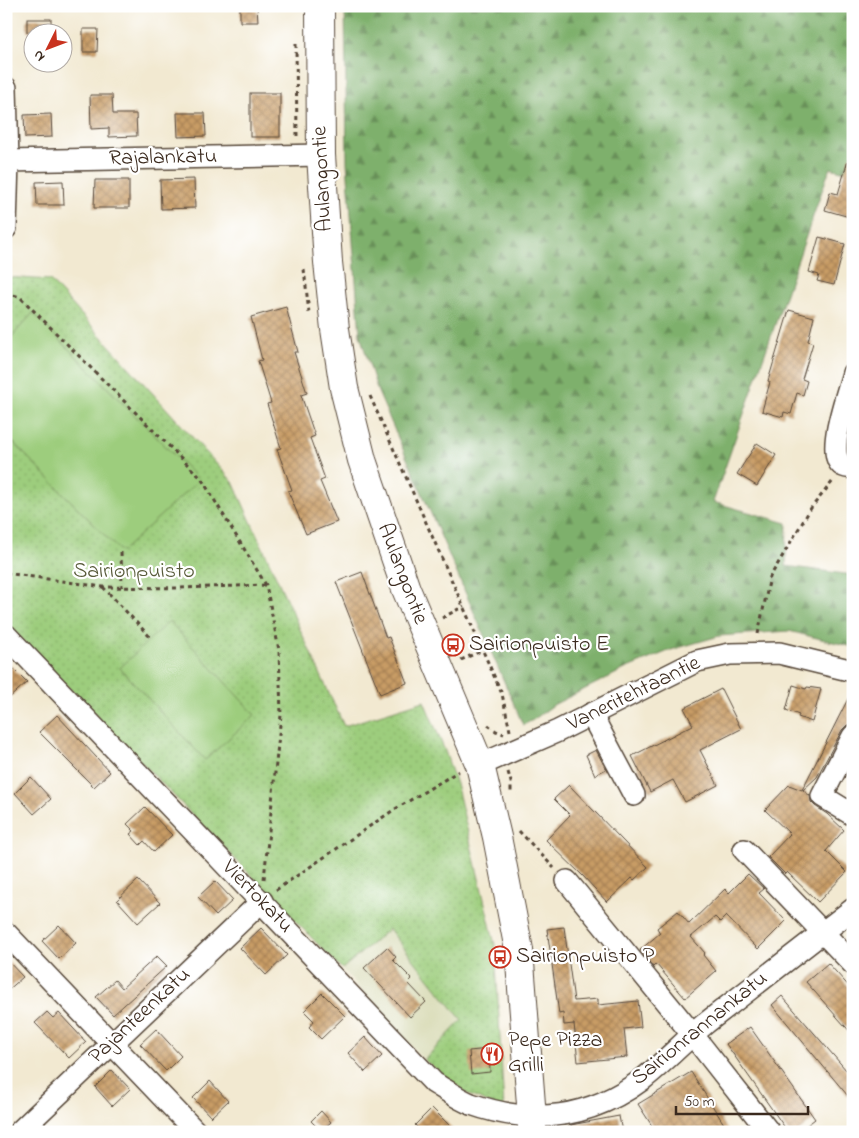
<svg xmlns="http://www.w3.org/2000/svg" width="859" height="1138" font-family="'Indie Flower',sans-serif">
<defs>
<pattern id="green-dots" width="8" height="8" patternUnits="userSpaceOnUse" patternTransform="scale(1.25)"><rect width="8" height="8" fill="#9dcd7d"/><path d="M2 2h.1M6 6h.1" fill="none" stroke="#88b06c" stroke-width="1.8" stroke-linecap="round"/></pattern>
<pattern id="forest-firs" width="22" height="20" patternUnits="userSpaceOnUse" patternTransform="scale(1.25)"><rect width="22" height="20" fill="#7eb06c"/><path d="M5 1l3.5 6h-7zM16 11l3.5 6h-7z" fill="#688f58"/></pattern>
<pattern id="building-cross-hatch" width="8" height="8" patternUnits="userSpaceOnUse" patternTransform="scale(1.25)"><rect width="8" height="8" fill="#c89c65"/><path d="M0 0l8 8M0 8l8-8" fill="none" stroke="#a47f53"/></pattern>
</defs>
<rect width="100%" height="100%" fill="#fff"/>
<filter id="ink" filterUnits="userSpaceOnUse"><feTurbulence type="fractalNoise" baseFrequency=".02" numOctaves="2"/><feDisplacementMap in="SourceGraphic" scale="10" xChannelSelector="R" yChannelSelector="G"/><feConvolveMatrix kernelMatrix="1 2 1 2 8 2 1 2 1" color-interpolation-filters="sRGB"/></filter>
<filter id="wash" filterUnits="userSpaceOnUse"><feTurbulence type="fractalNoise" baseFrequency=".0096" numOctaves="4" result="noise"/><feDisplacementMap in="SourceGraphic" scale="20" xChannelSelector="R" yChannelSelector="G"/><feGaussianBlur stdDeviation="1.12" result="paint"/><feColorMatrix in="noise" values="0 0 0 0 0 0 0 0 0 0 0 0 0 0 0 0 0 1.4 0 .05"/><feComposite in="paint" operator="in"/></filter>
<g filter="url(#wash)">
<rect width="100%" height="100%" fill="#f2e9d1"/>
<path fill="#dcdebc" d="M389 929 462 1020 424 1060 342 969Z"/>
<path fill="url(#green-dots)" stroke="#6c7c4e" d="M6 277 50 280 233 482 344 726 424 701 445 751 457 787 495 945 504 1109 469 1095 424 1060 462 1020 389 929 342 969 6 623Z"/>
<path fill="url(#forest-firs)" stroke="#5c6d45" d="M345 6H853V174L830 168 713 502 787 523 786 566 853 575V647L789 631 719 636 671 650 625 669 555 704 533 720 523 725 378 392 360 335 347 163Z"/>
<g fill="#9dcd7d" stroke="#6c7c4e">
<path d="M33 313 199 480 121 552 6 435V343Z"/>
<path d="M169 621 255 715 205 760 120 668Z"/>
</g>
<g id="blocks">
<g fill="url(#building-cross-hatch)">
<path d="M240 6H257L258 22H240Z"/>
<rect x="27" y="19" width="24" height="13"/>
<path d="M83 29H98L97 52H83Z"/>
<rect x="250" y="93" width="30" height="44"/>
<path d="M90 95H112L113 114H136L137 136 109 137V128L91 129Z"/>
<path d="M177 113H205L206 136 178 137Z"/>
<path d="M51 114 52 137 25 138 24 115Z"/>
<path d="M849 157H853V218L825 210 830 192 838 194Z"/>
<path d="M194 179 195 208 161 209 160 180Z"/>
<path d="M95 180H129V208H94Z"/>
<path d="M63 181 64 205H37L36 182Z"/>
<path d="M819 237 845 244 834 285 817 281 819 275 809 272Z"/>
<path d="M286 307 298 352H294L307 393 301 395 315 436 310 438 325 479 320 481 337 522 306 534 288 491 292 490 277 449 281 448 267 404 271 403 258 361 262 360 251 317Z"/>
<path d="M789 310 814 317 808 341 813 343 802 379 807 381 803 395 797 393 791 414 784 412 783 417 762 411 770 382 768 381Z"/>
<path d="M757 443 776 455 757 486 737 474Z"/>
<path d="M362 572 386 638 389 637 407 683 380 694 336 582Z"/>
<path d="M6 661 27 682 6 701Z"/>
<path d="M793 685 806 689 807 687 821 689 812 722 798 717 799 715 786 710Z"/>
<path d="M721 689 741 729 700 750 718 785 685 802 673 780 650 792 632 756 693 725 684 708Z"/>
<path d="M853 689V724L847 725 842 730 817 777 803 790 810 796 811 802 815 806 827 814 844 830 826 851 847 872 818 902 787 872 785 874 768 857 790 834 765 810 789 785 802 790Z"/>
<path d="M57 715 110 772 94 787 39 732Z"/>
<path d="M596 750 606 769 595 775 586 755Z"/>
<path d="M31 777 51 799 34 814 15 793Z"/>
<path d="M569 785 648 867 634 880 632 878 607 902 583 876 546 840 570 815 554 799Z"/>
<path d="M145 807 172 835 154 852 144 841 140 845 130 834 134 831 127 824Z"/>
<path d="M748 874 764 889 759 893 786 921 758 949 726 916 720 922 715 917 691 937 705 953 703 955 716 971 685 998 656 964 653 967 640 950 660 933 657 928 678 911 689 924 725 889 729 893Z"/>
<path d="M138 880 160 903 138 923 117 900Z"/>
<path d="M215 881 233 900 216 916 198 897Z"/>
<path d="M59 925 76 943 59 959 42 941Z"/>
<path d="M564 927 574 1001 598 999V1005L638 1001 641 1027 624 1029 627 1057 578 1062 574 1024 564 1025 563 1013 559 1014 547 929Z"/>
<path d="M261 928 287 955 266 975 240 948Z"/>
<path d="M387 947 396 957 393 960 412 979 408 983 426 1002 410 1017 364 968Z"/>
<path d="M157 956 167 966 113 1015 96 997 115 980 122 988Z"/>
<path d="M6 959 23 977 6 992Z"/>
<path d="M828 963 853 991V1035L806 982Z"/>
<path d="M322 993 345 1016 321 1039 309 1027 314 1021 304 1011Z"/>
<path d="M782 996 853 1078V1102L772 1005Z"/>
<path d="M47 1012 53 1018 59 1013 86 1042 69 1058 35 1023Z"/>
<path d="M750 1027 815 1119 798 1132H788L726 1044Z"/>
<path d="M156 1029 181 1056 166 1071 140 1044Z"/>
<path d="M365 1037 382 1056 365 1072 348 1053Z"/>
<path d="M489 1049 490 1072 471 1074 469 1051Z"/>
<path d="M112 1070 130 1089 112 1106 95 1087Z"/>
<path d="M691 1072 729 1132H656L638 1104Z"/>
<path d="M210 1081 228 1101 211 1117 193 1098Z"/>
<path d="M432 1108 456 1132H422L415 1125Z"/>
<path d="M321 1111 331 1122 321 1131 311 1121Z"/>
<path d="M619 1116 622 1132H572L571 1125Z"/>
</g>
</g>
</g>
<g filter="url(#ink)">
<use href="#blocks" fill-opacity="0" stroke="#564739" stroke-width="1"/>
<g fill="none" stroke-linecap="round" stroke-linejoin="round">
<g stroke="#564739" stroke-width="24">
<g id="minor">
<path d="M6 88 8 161 6 228"/>
<path d="M6 161 321 155"/>
<path d="M853 373C848 392 828 446 839 462 842 467 847 467 853 468"/>
<path d="M6 635 434 1083C446 1090 458 1099 471 1104 533 1126 589 1119 643 1079 665 1062 684 1041 706 1023 755 985 804 947 853 909"/>
<path d="M591 714 634 795"/>
<path d="M853 736 822 796 853 815"/>
<path d="M480 765 558 731 697 661 730 654 779 653 853 671"/>
<path d="M744 850 853 964"/>
<path d="M567 881 692 1034 769 1132"/>
<path d="M6 933 196 1132"/>
<path d="M19 1132 262 901"/>
</g>
</g>
<g stroke="#564739" stroke-width="30">
<path id="major" d="M320 6 321 155 328 262 335 329 344 388 362 460 406 589 480 765 497 837 519 950 532 1117V1132"/>
</g>
<g stroke="#564739" stroke-width="3" stroke-dasharray="4 4" stroke-linecap="butt">
<path d="M296 44 297 138"/>
<path d="M304 269 309 313"/>
<path d="M6 293 20 297 201 478 266 585 279 650 281 715 264 879"/>
<path d="M370 396 502 694 510 731"/>
<path d="M121 552 122 587"/>
<path d="M6 573 103 587 180 588 266 585"/>
<path d="M103 587 151 638"/>
<path d="M442 618 464 606"/>
<path d="M758 634 770 577 811 508 833 481"/>
<path d="M461 660 483 650"/>
<path d="M488 725 496 731 504 734"/>
<path d="M508 772 511 782V795"/>
<path d="M519 831 554 868"/>
<path d="M276 890 392 811 459 771"/>
</g>
<use href="#minor" stroke="#fff" stroke-width="21"/>
<use href="#major" stroke="#fff" stroke-width="28"/>
</g>
</g>
<defs>
<g id="bus-ring" transform="scale(1.125)"><circle r="9.5" fill="#fff" stroke="#c8321e" stroke-width="1.5"/><path d="M-5-6H5V4H4V6H2V4H-2V6H-4V4H-5ZM-3.5-4V0h7V-4ZM-3.5 1.2v1.5H-2V1.2ZM2 1.2v1.5H3.5V1.2Z" fill="#c8321e"/></g>
<g id="restaurant-ring" transform="scale(1.125)"><circle r="9.5" fill="#fff" stroke="#c8321e" stroke-width="1.5"/><path d="M-5-6h1v4h1v-4h1v4h1v-4h1v5L-1.5 .5V6h-2V.5L-5-1ZM5-6V6H3V1.5H1.5Q1.5-4 5-6Z" fill="#c8321e"/></g>
</defs>
<g fill-rule="evenodd">
<use href="#bus-ring" x="453" y="645"/>
<use href="#bus-ring" x="500" y="957"/>
<use href="#restaurant-ring" x="492" y="1054"/>
</g>
<g text-anchor="middle" dominant-baseline="central" stroke-width="4.5" stroke-linejoin="round" paint-order="stroke">
<g font-size="22" fill="#3b2a1e" stroke="#fff">
<text transform="translate(163 158) rotate(-1)">Rajalankatu</text>
<text transform="translate(323 179) rotate(-93)">Aulangontie</text>
<text transform="translate(402 574) rotate(69)">Aulangontie</text>
<text transform="translate(634 694) rotate(-26)">Vaneritehtaantie</text>
<text transform="translate(257 897) rotate(46)">Viertokatu</text>
<text transform="translate(140 1016) rotate(-43)">Pajanteenkatu</text>
<text transform="translate(700 1029) rotate(-39)">Sairionrannankatu</text>
</g>
<g font-size="22" fill="#585b3a" stroke="#fff">
<text x="134" y="572">Sairionpuisto</text>
</g>
<g font-size="22" fill="#3b2a1e" stroke="#fff" text-anchor="start">
<text x="469" y="645">Sairionpuisto E</text>
<text x="516" y="957">Sairionpuisto P</text>
<text x="508" y="1041">Pepe Pizza<tspan x="508" dy="25">Grilli</tspan></text>
</g>
</g>
<rect width="859" height="1138" fill="none" stroke="#fff" stroke-width="25"/>
<g transform="translate(48 48) rotate(228)"><circle r="24" fill="#ffffff" stroke="#b1aaa5"/>
<path d="M0-4L9 19L0 12L-9 19Z" fill="#c8321e"/>
<text y="-8" font-size="14" font-weight="bold" text-anchor="middle" fill="#3b2a1e">N</text>
</g>
<path d="M676 1106v8h132v-8" fill="none" stroke="#3b2a1e" stroke-width="2.5"/>
<text x="684" y="1106" font-size="15" fill="#3b2a1e" stroke="#ffffff" stroke-width="4" paint-order="stroke">50 m</text>
</svg>
